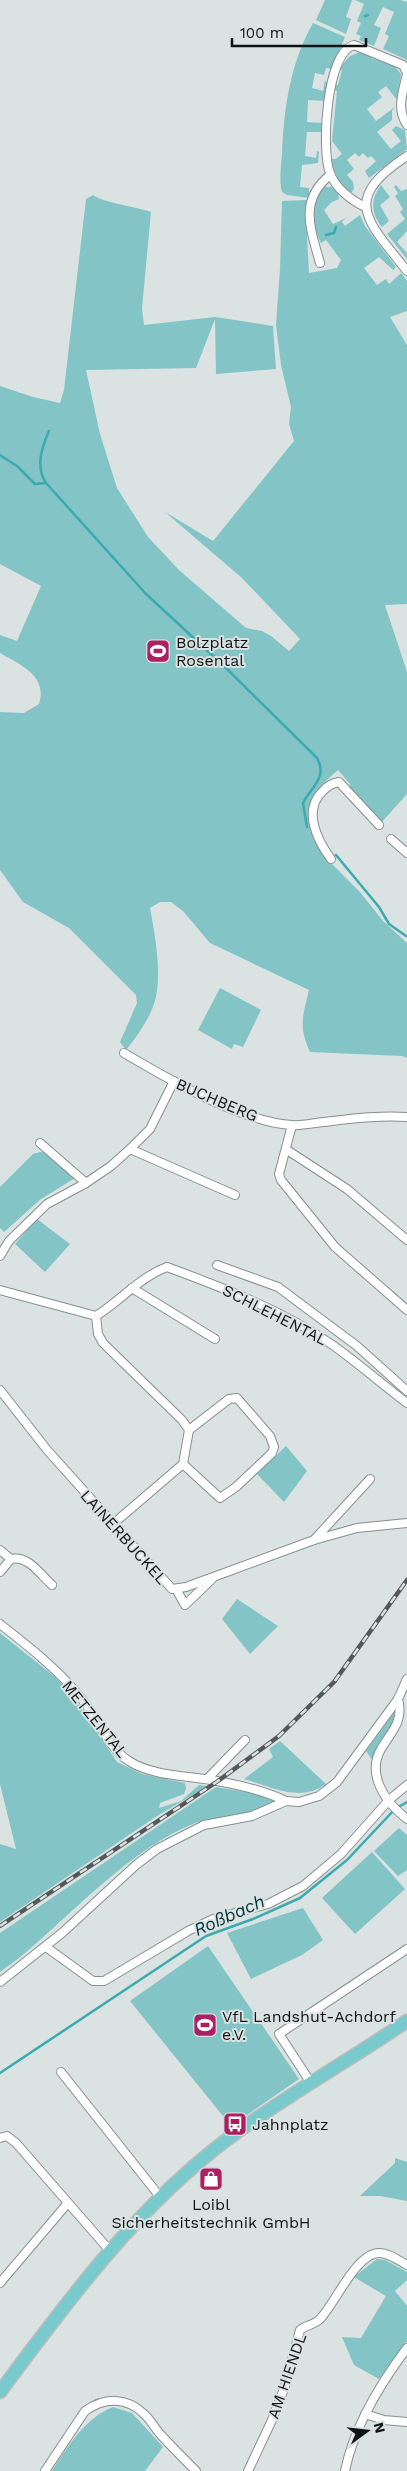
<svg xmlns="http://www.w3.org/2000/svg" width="407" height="2471" font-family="'Work Sans',sans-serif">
<rect width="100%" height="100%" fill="#dae2e2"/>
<g fill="#83c4c6">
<path d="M325 0H352L346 17 351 19 346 34 316 20Z"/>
<path d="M355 0H401L406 2 407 0V60L383 49 389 36 385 34 394 12 383 7 374 25 381 28 374 46 359 40 361 36 356 34 361 23 357 21 364 4Z"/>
<path d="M313 23 345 37 332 69 326 68 324 75 315 73 312 88 323 91 325 81 329 83 327 101 308 100 307 122 323 123 322 132H307L305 156 316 158 317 151 319 152 318 163 302 165 300 187 309 188V198L287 195 282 192C279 181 281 166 282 154 284 108 290 64 313 23Z"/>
<path d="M360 52 372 54 371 58 391 65 392 63 401 74 397 100 386 86 378 92 382 97 367 109 376 121 395 107 392 111V120L377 132 391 149 401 141 392 130 396 126 405 130 407 149 369 178 365 171 376 161 371 156 368 158 363 153 359 157 355 153 347 160 354 169 347 175 353 182 354 189 351 193 339 182 330 159H336L342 154 332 141 337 91 334 90 335 84 338 85 342 70 339 69 340 67 350 56Z"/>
<path d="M381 185 390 197 380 205 389 221 382 227C371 213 370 200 381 185Z"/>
<path d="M396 185 401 191 407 189V231L397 242 407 253V259L387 234 405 219 400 212 403 209 395 196 398 193 394 187Z"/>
<path d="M325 187H331L338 192 339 199 332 202 324 210 333 224 346 218 342 222 345 226 360 215 365 226 396 267 393 270 379 257 364 268 377 285 386 279 389 284 401 273 407 281V311L390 317 407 345V604L385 605 407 672V794L380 824 350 788V784L338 770 327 780 313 797 309 817 328 860 360 892 383 921 407 943V1058L402 1056 310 1052C298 1026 303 1016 309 990L210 943 183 911 171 902H160L150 908C155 935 163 977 154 1004 149 1019 136 1038 126 1050L120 1042 137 1003 136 995 69 928 23 902 0 870V712L24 713 39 704C48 676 21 665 0 653V635L17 641 41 586 0 564V386L33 397 60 403 64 390 86 199 93 195C101 202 137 207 151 212L142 308 144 325 215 317 273 326 276 369 216 374 215 319 196 368 86 370 100 434 117 488 148 537 179 570 246 628 262 631 271 636 289 651 300 639 242 578 165 512 213 541 294 441 289 424 291 407 281 365 276 325 280 269 282 201 307 200 306 218 309 273 337 268 341 260 326 240 321 243C313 225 304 201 325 187Z"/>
<path d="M220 988 261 1010 243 1047 234 1044 232 1049 198 1030Z"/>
<path d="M40 1152 49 1153 75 1178 41 1199 4 1232 0 1228V1187L33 1154Z"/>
<path d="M37 1219 70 1244 45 1272 15 1244Z"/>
<path d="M286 1446 307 1471 284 1502 257 1474Z"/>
<path d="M237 1599 278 1626 250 1654 222 1619Z"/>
<path d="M0 1633 55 1677 72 1695 117 1762 142 1774 185 1783 186 1788 184 1794 160 1803 159 1808 181 1801 199 1785 208 1786 157 1816 0 1922V1844L16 1849 0 1784Z"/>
<path d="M394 1713C398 1726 375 1744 373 1761L366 1751Z"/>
<path d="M280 1741 326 1784C299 1803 273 1787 244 1779L273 1757 269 1749Z"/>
<path d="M216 1787 269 1796 275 1802C261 1817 215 1815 195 1823 131 1848 71 1915 19 1958L0 1972V1933Z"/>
<path d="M399 1828 407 1835V1870L398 1876 374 1851Z"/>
<path d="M372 1852 405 1889 355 1934 322 1898Z"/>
<path d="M303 1908 323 1940 302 1955 251 1979 227 1933Z"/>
<path d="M208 1946 299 2079 231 2126 130 2001Z"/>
<path d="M395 2158 407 2162V2201L380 2196H360L395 2163Z"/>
<path d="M377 2259 385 2260 407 2272V2280L395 2291 407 2306V2341L379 2379 354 2365 342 2337 361 2338 386 2296 354 2277Z"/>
<path d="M113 2407 132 2413 163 2447 145 2471H52C68 2446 85 2418 113 2407Z"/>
</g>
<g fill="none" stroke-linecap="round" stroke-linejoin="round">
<g stroke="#3aabaf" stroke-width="2.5">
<path d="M365 16 368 15"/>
<path d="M326 235 334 233 336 227"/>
<path d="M49 431C42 447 35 467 46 483L146 594 224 666 317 758C328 778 311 787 303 803L307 827"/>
<path d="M0 455 17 466 35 484 45 483"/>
<path d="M336 855 379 907 389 924 406 936"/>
<path d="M0 2073 206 1936 253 1919 300 1898 347 1860 395 1809 407 1802"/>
</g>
<g stroke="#878e8e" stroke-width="10">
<g id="minor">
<path d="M407 74C403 92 396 109 407 125"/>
<path d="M407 156C340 200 367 220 407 271"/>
<path d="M365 207C351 200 335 188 330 173 321 150 326 52 354 45L403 65 407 73"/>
<path d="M320 263C311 230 298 201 330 175"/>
<path d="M391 839 407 853"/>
<path d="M331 859C317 840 303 811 322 792 327 786 332 783 339 782L379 825"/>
<path d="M124 1053C166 1078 244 1123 292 1125 302 1126 313 1123 323 1122 350 1119 379 1115 407 1117"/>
<path d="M292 1125 279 1174 281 1180 335 1247 407 1310"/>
<path d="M40 1143 86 1183"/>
<path d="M130 1149 235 1195"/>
<path d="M287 1150 347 1189 407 1240"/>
<path d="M0 1256 9 1241 47 1204 86 1183 111 1166 130 1149 150 1129 174 1081"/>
<path d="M217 1265 278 1287 357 1346 407 1391"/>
<path d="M132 1288 215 1339"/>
<path d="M0 1290 96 1316C120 1301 140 1277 167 1267 224 1288 284 1311 334 1346 359 1364 382 1384 407 1403"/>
<path d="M96 1316 98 1334 103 1343 182 1420 189 1430 183 1464 113 1524"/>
<path d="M0 1390 48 1451 172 1589 186 1587 314 1540 357 1528 407 1523"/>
<path d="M183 1464 220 1498 236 1487 272 1453 274 1447 270 1436 237 1398 229 1399 189 1430"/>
<path d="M314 1540 370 1479"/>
<path d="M0 1550 11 1559 0 1572"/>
<path d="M11 1559C28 1555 40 1574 52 1585"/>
<path d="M176 1589 185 1605 212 1579"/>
<path d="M0 1624C28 1646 59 1670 81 1698 96 1716 109 1749 129 1761 151 1776 191 1776 217 1781 240 1785 265 1791 286 1801"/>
<path d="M398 1699C404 1721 392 1731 381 1749 366 1775 386 1803 407 1819"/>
<path d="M207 1779 245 1740"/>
<path d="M46 1947 93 1981H104L188 1931 213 1919 268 1904 303 1886 341 1854 389 1800 407 1785"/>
<path d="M0 1982 62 1933 136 1865 157 1849 204 1825 252 1816 286 1801 299 1802 319 1796 337 1782 398 1699 407 1679"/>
<path d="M61 2072 161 2198"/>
<path d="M311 2083 279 2034 407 1949"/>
<path d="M0 2138 7 2136 16 2143 111 2252"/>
<path d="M0 2283 67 2204"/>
<path d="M365 2414 384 2420 407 2422"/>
<path d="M45 2471 85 2411C105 2397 127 2397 144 2414 151 2420 155 2429 161 2435 172 2447 184 2459 196 2471"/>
<path d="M248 2471 272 2420 285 2386 300 2330C306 2325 314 2325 320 2319 335 2304 356 2253 379 2253 389 2253 398 2260 407 2265"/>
<path d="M345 2471C354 2426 380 2384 407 2348"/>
</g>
</g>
<g stroke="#bcbdbd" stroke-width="15">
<path id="primary" d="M0 2392C68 2300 140 2203 233 2135 289 2094 350 2060 407 2021"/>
</g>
<use href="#minor" stroke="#fff" stroke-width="8"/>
<use href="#primary" stroke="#79cacd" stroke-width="12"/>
<g stroke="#545858" stroke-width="4.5">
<path id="rail" d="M0 1926 218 1781 279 1736 334 1682 407 1580"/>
</g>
<use href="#rail" stroke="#dae2e2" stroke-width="2.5" stroke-dasharray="8" stroke-linecap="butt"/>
</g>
<defs>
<g id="stadium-square" transform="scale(1.25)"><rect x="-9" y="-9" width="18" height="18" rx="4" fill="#ab2062" stroke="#dae2e2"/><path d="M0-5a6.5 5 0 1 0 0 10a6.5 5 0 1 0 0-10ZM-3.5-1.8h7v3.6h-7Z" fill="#fff"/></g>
<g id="bus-square" transform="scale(1.25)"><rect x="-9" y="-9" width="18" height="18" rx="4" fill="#ab2062" stroke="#dae2e2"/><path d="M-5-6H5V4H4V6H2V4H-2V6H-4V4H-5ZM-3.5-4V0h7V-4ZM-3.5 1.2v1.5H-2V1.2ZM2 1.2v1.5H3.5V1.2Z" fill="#fff"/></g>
<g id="shop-square" transform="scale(1.25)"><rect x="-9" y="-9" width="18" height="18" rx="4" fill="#ab2062" stroke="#dae2e2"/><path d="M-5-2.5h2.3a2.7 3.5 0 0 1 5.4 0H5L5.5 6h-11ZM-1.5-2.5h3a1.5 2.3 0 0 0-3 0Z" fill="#fff"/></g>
</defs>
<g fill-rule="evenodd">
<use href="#stadium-square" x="158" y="651"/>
<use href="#stadium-square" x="205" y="2025"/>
<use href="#bus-square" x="235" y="2124"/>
<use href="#shop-square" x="211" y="2179"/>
</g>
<g text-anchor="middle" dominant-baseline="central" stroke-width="4" stroke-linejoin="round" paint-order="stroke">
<g font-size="16" fill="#101313" stroke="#dae2e2" text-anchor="start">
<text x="176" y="642">Bolzplatz<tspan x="176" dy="18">Rosental</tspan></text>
<text x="222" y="2016">VfL Landshut-Achdorf<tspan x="222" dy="18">e.V.</tspan></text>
<text x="252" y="2124">Jahnplatz</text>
<text x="211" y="2204" text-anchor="middle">Loibl<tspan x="211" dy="18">Sicherheitstechnik GmbH</tspan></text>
</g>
<g font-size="16" fill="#101313" stroke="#dae2e2">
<text transform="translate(217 1100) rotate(23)">BUCHBERG</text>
<text transform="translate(275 1315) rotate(27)">SCHLEHENTAL</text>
<text transform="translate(124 1537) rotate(48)">LAINERBUCKEL</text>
<text transform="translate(95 1719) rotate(51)">METZENTAL</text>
<text transform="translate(287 2376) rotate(-71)">AM HIENDL</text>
</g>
<g font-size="18" font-style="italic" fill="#003335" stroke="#dae2e2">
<text transform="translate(229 1915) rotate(-24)">Roßbach</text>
</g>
</g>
<g transform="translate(367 2431) rotate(75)" stroke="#dae2e2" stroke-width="4" paint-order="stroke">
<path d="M0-4L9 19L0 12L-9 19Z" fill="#101313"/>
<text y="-8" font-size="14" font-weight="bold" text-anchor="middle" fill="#101313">N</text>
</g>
<path d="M232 38v8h134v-8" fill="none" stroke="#101313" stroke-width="2.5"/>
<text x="240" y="38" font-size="15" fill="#101313" stroke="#dae2e2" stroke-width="4" paint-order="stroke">100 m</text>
</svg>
